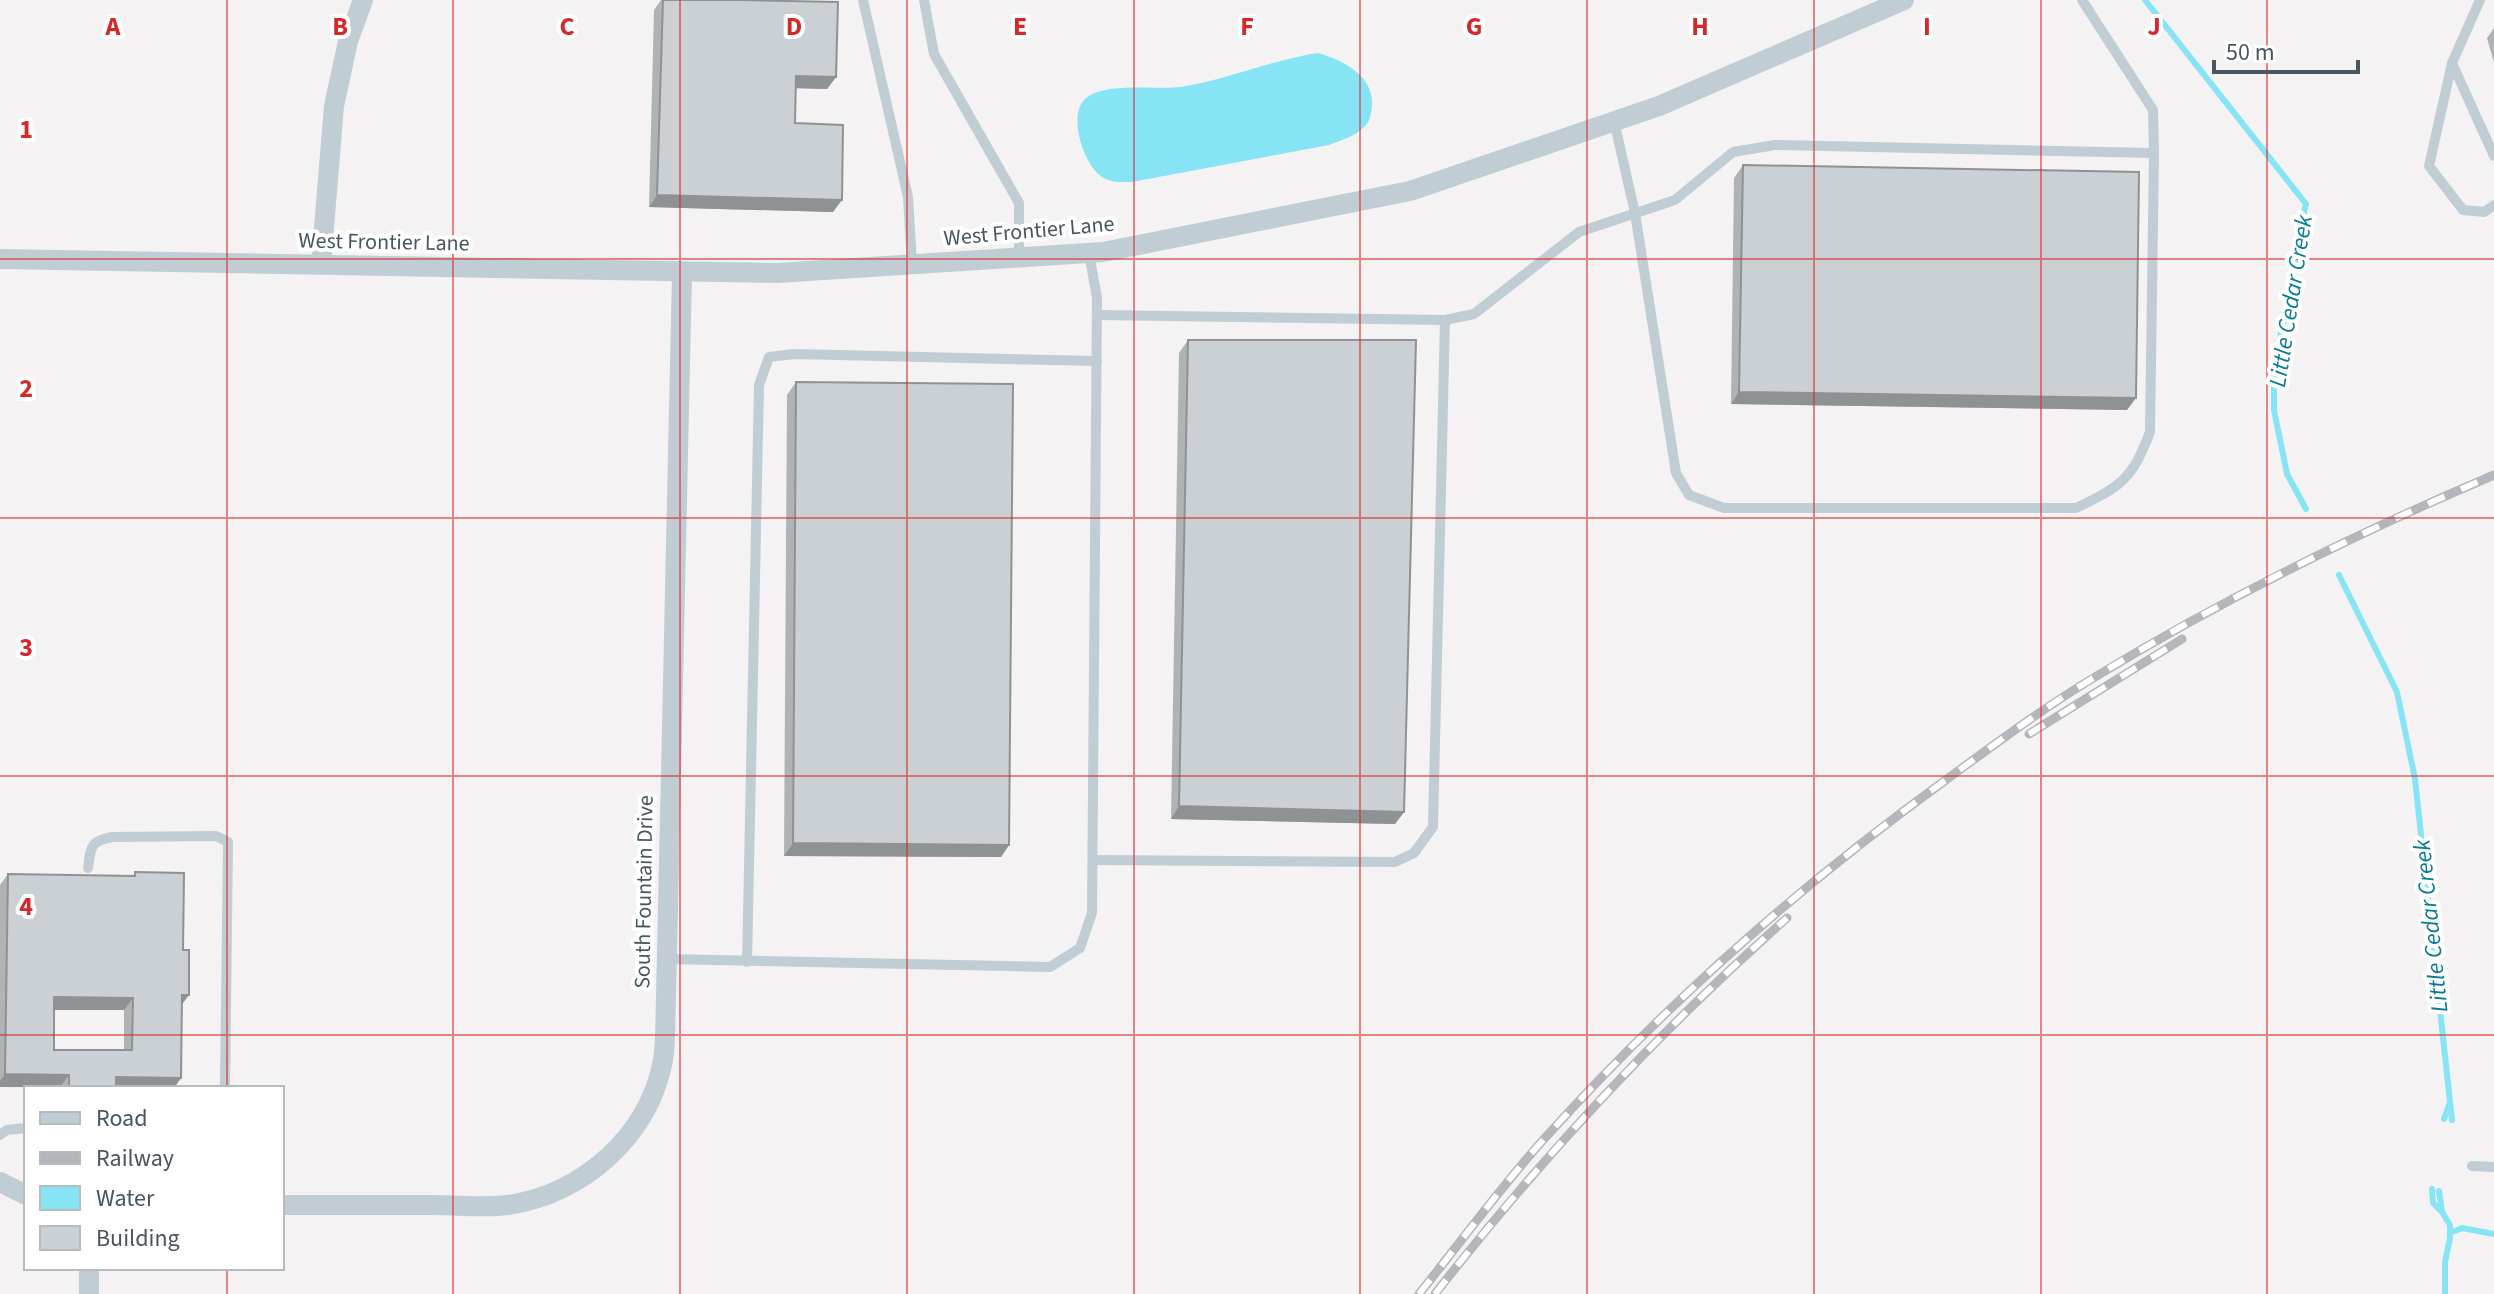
<svg xmlns="http://www.w3.org/2000/svg" width="2494" height="1294" font-family="'Source Sans 3',sans-serif">
<rect width="100%" height="100%" fill="#f4f2f2"/>
<path fill="#87e4f4" d="M1318 53C1342 60 1374 75 1372 106 1371 114 1370 123 1363 128 1354 137 1341 140 1329 145L1132 182C1121 182 1112 183 1102 177 1084 165 1068 118 1084 100 1102 81 1155 90 1180 87 1227 80 1271 60 1318 53Z"/>
<g fill="none" stroke-linecap="round" stroke-linejoin="round">
<g stroke="#87e4f4" stroke-width="6">
<path d="M2145 0 2306 204 2299 232 2291 296 2281 332 2274 379V410L2287 474 2306 509"/>
<path d="M2339 575 2397 692 2415 779 2452 1120"/>
<path d="M2444 1119 2449 1105"/>
<path d="M2432 1189 2433 1203 2442 1212"/>
<path d="M2439 1191 2442 1212 2450 1225V1238L2445 1262V1294"/>
<path d="M2450 1233 2462 1228 2494 1234"/>
</g>
<g stroke="#c1cdd4" stroke-width="10">
<path d="M863 0 908 197 912 265"/>
<path d="M924 0 934 54 1019 203V258"/>
<path d="M2480 0 2452 63 2429 166 2463 210 2484 212 2494 205"/>
<path d="M2452 63 2494 156"/>
<path d="M1614 121 1635 213 1676 473 1689 495 1724 508H2076C2122 486 2132 479 2150 432L2154 153 2153 110 2082 0"/>
<path d="M1097 315 1445 320 1474 314 1579 232 1675 200 1733 152 1775 145 2154 153"/>
<path d="M1093 860 1395 862 1414 853 1433 827 1445 320"/>
<path d="M88 868C91 847 90 841 112 837L216 836 228 842 225 1088"/>
<path d="M666 959 1050 967 1080 948 1092 913 1097 298 1089 253"/>
<path d="M747 962 759 385 769 357 794 354 1097 361"/>
<path d="M0 1135 7 1130 26 1128"/>
<path d="M2472 1166 2494 1167"/>
</g>
<g stroke="#c1cdd4" stroke-width="20">
<path d="M0 259 777 273 1103 252 1410 191 1659 106 1904 0"/>
<path d="M321 264 334 106 348 41 363 0"/>
<path d="M0 1182 26 1195"/>
<path d="M282 1205C333 1205 384 1205 435 1205 458 1205 485 1208 508 1205 583 1194 649 1136 663 1060 666 1041 665 1019 666 999L682 273"/>
<path d="M89 1294V1268"/>
</g>
<g stroke="#b3b7bc" stroke-width="9">
<g id="rail">
<path d="M2029 734 2182 639"/>
<path d="M1419 1294C1460 1243 1500 1188 1544 1139 1664 1006 1798 887 1943 782 1991 747 2039 711 2090 680 2219 601 2355 534 2494 475"/>
<path d="M1435 1294C1541 1158 1658 1032 1787 918"/>
</g>
</g>
<use href="#rail" stroke="#fff" stroke-width="6" stroke-dasharray="18" stroke-linecap="butt"/>
</g>
<g fill="#afb3b6" fill-rule="evenodd">
<path d="M661 0 836 77 827 89 796 88 795 123 833 212 649 207 654 10Z"/>
<path d="M2494 28V63L2487 38Z"/>
<path d="M1743 165 2127 410 1731 404 1734 178Z"/>
<path d="M1188 340 1404 812 1395 824 1171 819 1179 353Z"/>
<path d="M796 382 1009 845 1001 857 784 856 787 395Z"/>
<path d="M135 872 182 1005 181 1078 174 1088 0 1087V885L8 874 133 876ZM54 1010H124V1050H54Z"/>
</g>
<g fill="#8e9294">
<path d="M796 76 836 77 827 89 788 88Z"/>
<path d="M657 195 842 200 833 212 649 207Z"/>
<path d="M1739 392 2136 398 2127 410 1731 404Z"/>
<path d="M1179 806 1404 812 1395 824 1171 819Z"/>
<path d="M793 843 1009 845 1001 857 784 856Z"/>
<path d="M182 995H189L180 1007Z"/>
<path d="M54 997 133 998 124 1010H46Z"/>
<path d="M5 1074 69 1075 60 1087H0V1081Z"/>
<path d="M116 1077 181 1078 174 1088H109Z"/>
</g>
<g fill="#cbd0d4" stroke="#8e9294" stroke-width="2" fill-rule="evenodd">
<path d="M663 0H739L838 2 836 77 796 76 795 123 843 125 842 200 657 195Z"/>
<path d="M1743 165 2139 172 2136 398 1739 392Z"/>
<path d="M1188 340H1416L1404 812 1179 806Z"/>
<path d="M796 382 1013 384 1009 845 793 843Z"/>
<path d="M135 872 184 873 183 950H189V995H182L181 1078 116 1077V1088H69V1075L5 1074 8 874 135 876ZM54 997 133 998 132 1050H54Z"/>
</g>
<path fill="none" stroke="#d62828" stroke-width="2" stroke-opacity="0.55" d="M227 0V1088M453 0V1294M680 0V1294M907 0V1294M1134 0V1294M1360 0V1294M1587 0V1294M1814 0V1294M2041 0V1294M2267 0V1294M0 259H2494M0 518H2494M0 776H2494M0 1035H2494M227 1268V1294"/>
<g text-anchor="middle" dominant-baseline="central" stroke-width="8" stroke-linejoin="round" paint-order="stroke">
<g font-size="22" fill="#475761" stroke="#fff">
<text transform="translate(1029 231) rotate(-5)">West Frontier Lane</text>
<text transform="translate(384 242) rotate(1)">West Frontier Lane</text>
<text transform="translate(644 892) rotate(-89)">South Fountain Drive</text>
</g>
<g font-size="24" font-style="italic" fill="#047c91" stroke="#fff">
<text transform="translate(2291 301) rotate(-81)">Little Cedar Creek</text>
<text transform="translate(2431 926) rotate(-96)">Little Cedar Creek</text>
</g>
</g>
<g font-size="26" text-anchor="middle" font-weight="bold" fill="#d62828" stroke="#fff" stroke-width="8" stroke-linejoin="round" paint-order="stroke">
<text x="113" y="35">A</text>
<text x="340" y="35">B</text>
<text x="567" y="35">C</text>
<text x="794" y="35">D</text>
<text x="1020" y="35">E</text>
<text x="1247" y="35">F</text>
<text x="1474" y="35">G</text>
<text x="1700" y="35">H</text>
<text x="1927" y="35">I</text>
<text x="2154" y="35">J</text>
<text x="26" y="138">1</text>
<text x="26" y="397">2</text>
<text x="26" y="656">3</text>
<text x="26" y="915">4</text>
</g>
<rect x="24" y="1086" width="260" height="184" fill="#ffffff" stroke="#b5bcc0" stroke-width="2"/>
<rect x="40" y="1112" width="40" height="12" fill="#c1cdd4" stroke="#b5bcc0" stroke-width="2"/>
<text x="96" y="1126" font-size="24" fill="#475761">Road</text>
<rect x="40" y="1152" width="40" height="12" fill="#b3b7bc" stroke="#b5bcc0" stroke-width="2"/>
<text x="96" y="1166" font-size="24" fill="#475761">Railway</text>
<rect x="40" y="1186" width="40" height="24" fill="#87e4f4" stroke="#b5bcc0" stroke-width="2"/>
<text x="96" y="1206" font-size="24" fill="#475761">Water</text>
<rect x="40" y="1226" width="40" height="24" fill="#cbd0d4" stroke="#b5bcc0" stroke-width="2"/>
<text x="96" y="1246" font-size="24" fill="#475761">Building</text>
<path d="M2214 60v12h144v-12" fill="none" stroke="#475761" stroke-width="4"/>
<text x="2226" y="60" font-size="24" fill="#475761" stroke="#ffffff" stroke-width="6" paint-order="stroke">50 m</text>
</svg>
